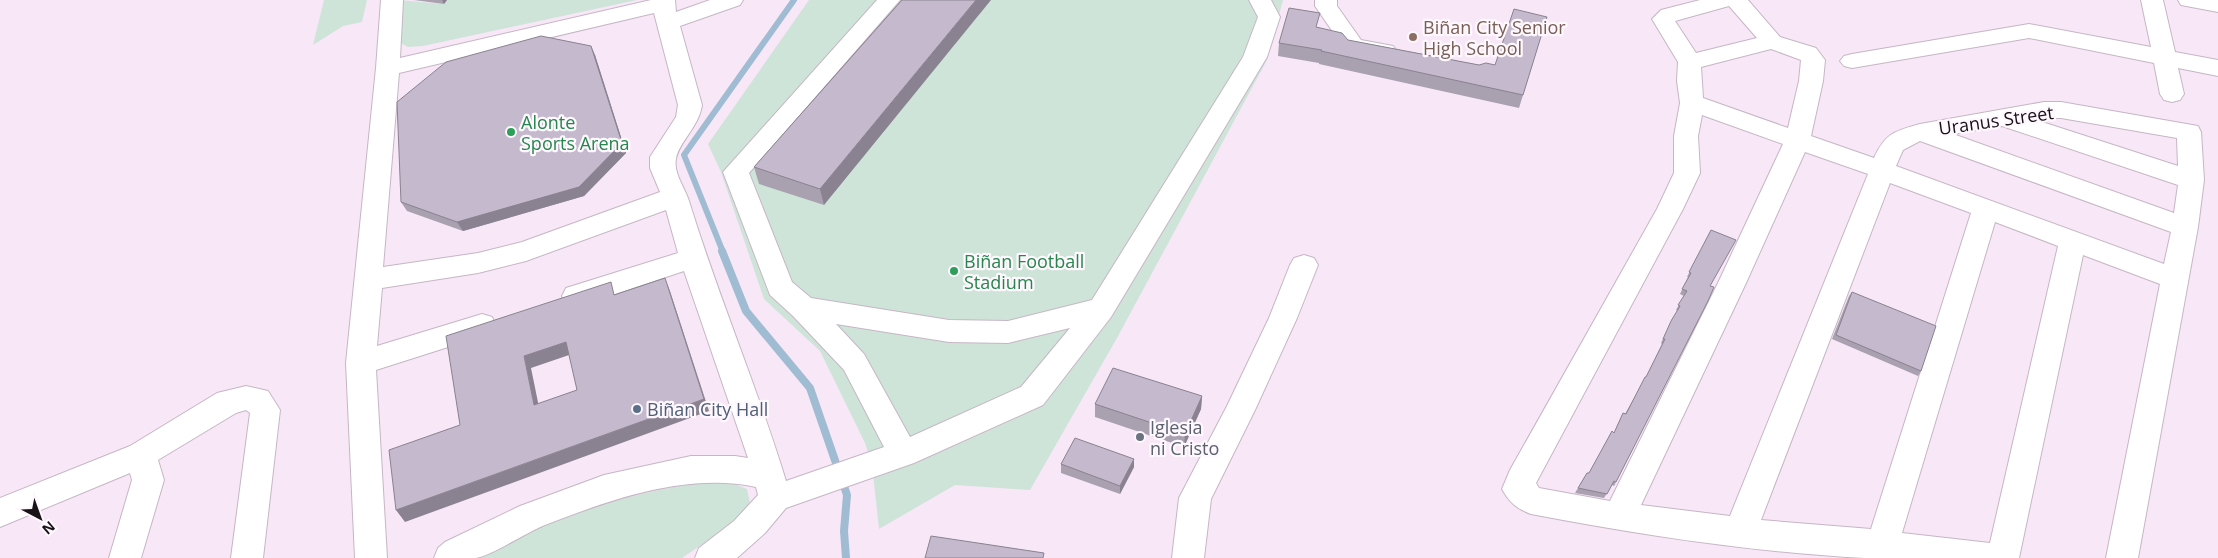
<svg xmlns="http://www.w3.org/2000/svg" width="2218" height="558" font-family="'Open Sans',sans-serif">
<rect width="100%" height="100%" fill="#f8e7f7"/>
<g fill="#cee4d8">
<path d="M324 0H367L362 22 343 26 313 45Z"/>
<path d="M399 0 444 4 447 0H637L423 46 408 47 399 42Z"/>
<path d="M809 0H1283L1267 60 1117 338 1030 490 955 485 879 529 872 465 865 443 820 351 764 299 721 172 708 144Z"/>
<path d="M700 482 732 483 747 489 750 503 738 520 682 558H480C546 516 623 496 700 482Z"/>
</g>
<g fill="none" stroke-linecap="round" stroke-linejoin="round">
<path stroke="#a0bcd3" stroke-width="6" d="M723 252 684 155 794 0"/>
<path stroke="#a0bcd3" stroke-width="8" d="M722 251 746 311 810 388 847 495 844 531 846 558"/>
<g stroke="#c6b6c5" stroke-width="2">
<g id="minor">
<path d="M381 0H403L400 58 651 0H675L676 12 710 0H743L740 5 680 26 702 105C699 127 678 143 676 159 673 173 685 188 689 201 718 296 757 386 786 481L884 447 844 370 793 316 770 295 723 172 877 0H900L749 173 792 282 811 298 949 320 1008 321 1092 300 1243 57 1258 17 1249 0H1271L1280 17 1267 57 1111 317 1043 405 914 463 786 508 765 533 737 558H695L699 548 734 521 758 495 756 487C687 472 609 500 545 525 527 532 491 556 476 558 462 558 447 558 434 558L438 548 445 542 520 506 604 475 691 456H735L748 458 684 271 576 307 566 304 562 296 566 288 678 253 666 210 526 261 478 273 382 288 377 346 482 314 492 317 496 325 492 333 376 370 387 558H355L346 363 376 68ZM654 13 678 105 676 117 650 157V168L660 192 522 242 478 253 383 267 399 73ZM836 324 949 342 1008 343 1070 328 1021 387 910 437 864 354Z"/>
<path d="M1315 0H1337V6L1361 40 1393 46 1397 51 1393 56 1385 58 1346 51 1315 6Z"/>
<path d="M1700 0H1748L1780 37 1816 48 1825 60 1823 81 1811 136 1874 158C1885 133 1895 131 1920 124L2044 102H2061L2198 126 2201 132 2204 180 2198 227 2138 558H2106L2160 284 2083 255 2019 558C1968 558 1916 558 1864 558 1753 552 1640 535 1531 514 1517 509 1509 502 1502 489L1510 470 1657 209 1674 173V136L1680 103 1677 81 1678 62 1652 19 1661 10ZM1729 6 1757 38 1696 53 1675 21ZM1771 49 1801 60 1799 81 1788 128 1703 98 1701 67ZM1702 115 1783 144 1718 283 1610 501 1539 488 1536 483 1683 209 1700 173 1698 136ZM2044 118H2061L2177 138 2178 166 2036 120ZM2002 126 2178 185 2174 213 1953 134ZM1920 141 2171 232 2164 264 1896 166 1903 150ZM1805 152 1868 174 1730 516 1641 505 1746 283ZM1890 183 1971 213 1871 529 1761 520ZM1995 222 2058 246 1990 543 1902 533Z"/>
<path d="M2141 0H2163L2175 52 2218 60V76L2178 68 2184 94 2180 100 2172 102 2164 100 2160 94 2154 63 2029 38 1852 68 1844 66 1840 61 1844 56 1852 54 2029 24 2151 47Z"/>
<path d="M2178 0H2218V12L2181 5Z"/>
<path d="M1304 255 1314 258 1318 265 1297 318 1255 410 1211 499 1204 558H1172L1179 498 1227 406 1269 318 1290 265 1294 258Z"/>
<path d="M246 386 268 391 280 410 263 558H231L250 413 246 410 236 413 158 460 164 480 141 558H109L132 480 130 473 0 527V498L130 446 217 393Z"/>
</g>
</g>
<use href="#minor" fill="#fff" fill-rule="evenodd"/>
</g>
<g fill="#a9a0b0">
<path d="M414 0H447L444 4Z"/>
<path d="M902 0 824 205 759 184 754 167Z"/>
<path d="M1547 17 1519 108 1319 64V63L1278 56 1279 43 1318 27 1348 40 1479 65H1495Z"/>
<path d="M595 55 626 153 584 196 463 231 407 211 401 202Z"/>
<path d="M1711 230 1710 286 1616 482 1614 486 1612 485 1604 498 1575 493 1587 473H1589L1614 433 1623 413 1625 414 1646 377 1662 344 1661 343 1669 326 1678 311 1676 310 1684 296 1680 294 1688 277H1687Z"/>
<path d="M1852 292 1921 371 1918 376 1832 339 1849 296Z"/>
<path d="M1202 396 1201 409 1184 447 1095 417V404Z"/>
<path d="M1134 459V467L1120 494 1061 473V464Z"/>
</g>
<g fill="#8a8290">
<path d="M442 0H447L444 4Z"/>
<path d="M976 0H991L824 205 820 189Z"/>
<path d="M591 46 595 55 626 153 584 196 463 231 457 222Z"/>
<path d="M665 278 670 291 709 411 405 522 396 510 704 399Z"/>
<path d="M566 342 572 354 531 368 541 417 534 405 524 356Z"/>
<path d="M1202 396 1201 409 1184 447 1185 434Z"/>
<path d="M1134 459V467L1120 494V486Z"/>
</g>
<g fill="#c5bacd" stroke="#8a8290" fill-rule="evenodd">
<path d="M902 0H976L820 189 754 167Z"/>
<path d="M1289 8 1320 13 1316 27 1342 33 1348 40 1479 65 1486 63 1495 65 1514 9 1547 17 1523 95 1321 51 1322 50 1279 43Z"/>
<path d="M541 36 591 46 622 143 579 187 457 222 401 202 397 102 446 62Z"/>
<path d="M1711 230 1736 240 1710 286 1714 287 1708 301 1616 482 1614 481 1607 494 1578 488 1587 473H1589L1612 431 1614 433 1623 413 1626 414 1645 377H1646L1665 339H1663L1671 321 1680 306 1678 305 1687 291 1682 289 1691 273 1689 272Z"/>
<path d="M665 278 704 399 396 510 389 450 460 425 446 336 611 282 614 295ZM566 342 577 390 534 405 524 356Z"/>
<path d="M1852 292 1936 326 1921 371 1836 335Z"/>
<path d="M1113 368 1202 396 1185 434 1095 404Z"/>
<path d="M1075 438 1134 459 1120 486 1061 464Z"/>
<path d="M931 536 1044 553 1043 558H925Z"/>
</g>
<circle fill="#8d6e63" stroke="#fef8fe" stroke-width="2" cx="1413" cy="37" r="5"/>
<g fill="#2e9e5b" stroke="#fef8fe" stroke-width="2">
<circle cx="511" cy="132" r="5"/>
<circle cx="954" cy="271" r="5"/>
</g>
<circle fill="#5c6f8a" stroke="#fef8fe" stroke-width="2" cx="637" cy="409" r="5"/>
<circle fill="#6b7280" stroke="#fef8fe" stroke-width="2" cx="1140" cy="437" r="5"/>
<g text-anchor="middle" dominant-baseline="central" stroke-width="4.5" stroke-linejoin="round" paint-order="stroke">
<g font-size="18" fill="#785e54" stroke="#fef8fe" text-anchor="start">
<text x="1423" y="27">Biñan City Senior<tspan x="1423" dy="21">High School</tspan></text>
</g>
<g font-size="18" fill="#181217" stroke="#fef8fe">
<text transform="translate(1996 120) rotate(-8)">Uranus Street</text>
</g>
<g font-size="18" fill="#27864d" stroke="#fef8fe" text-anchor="start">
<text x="521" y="122">Alonte<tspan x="521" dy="21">Sports Arena</tspan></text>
<text x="964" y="261">Biñan Football<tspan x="964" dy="21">Stadium</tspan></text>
</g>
<g font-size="18" fill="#4e5e75" stroke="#fef8fe" text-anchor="start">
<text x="647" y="409">Biñan City Hall</text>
</g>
<g font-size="18" fill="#5b616d" stroke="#fef8fe" text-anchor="start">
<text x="1150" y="427">Iglesia<tspan x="1150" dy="21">ni Cristo</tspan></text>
</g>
</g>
<g transform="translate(40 518) rotate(139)" stroke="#fef8fe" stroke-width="4" paint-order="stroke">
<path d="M0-4L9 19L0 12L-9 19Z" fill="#181217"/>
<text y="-8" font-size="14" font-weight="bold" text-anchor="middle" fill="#181217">N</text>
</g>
</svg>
